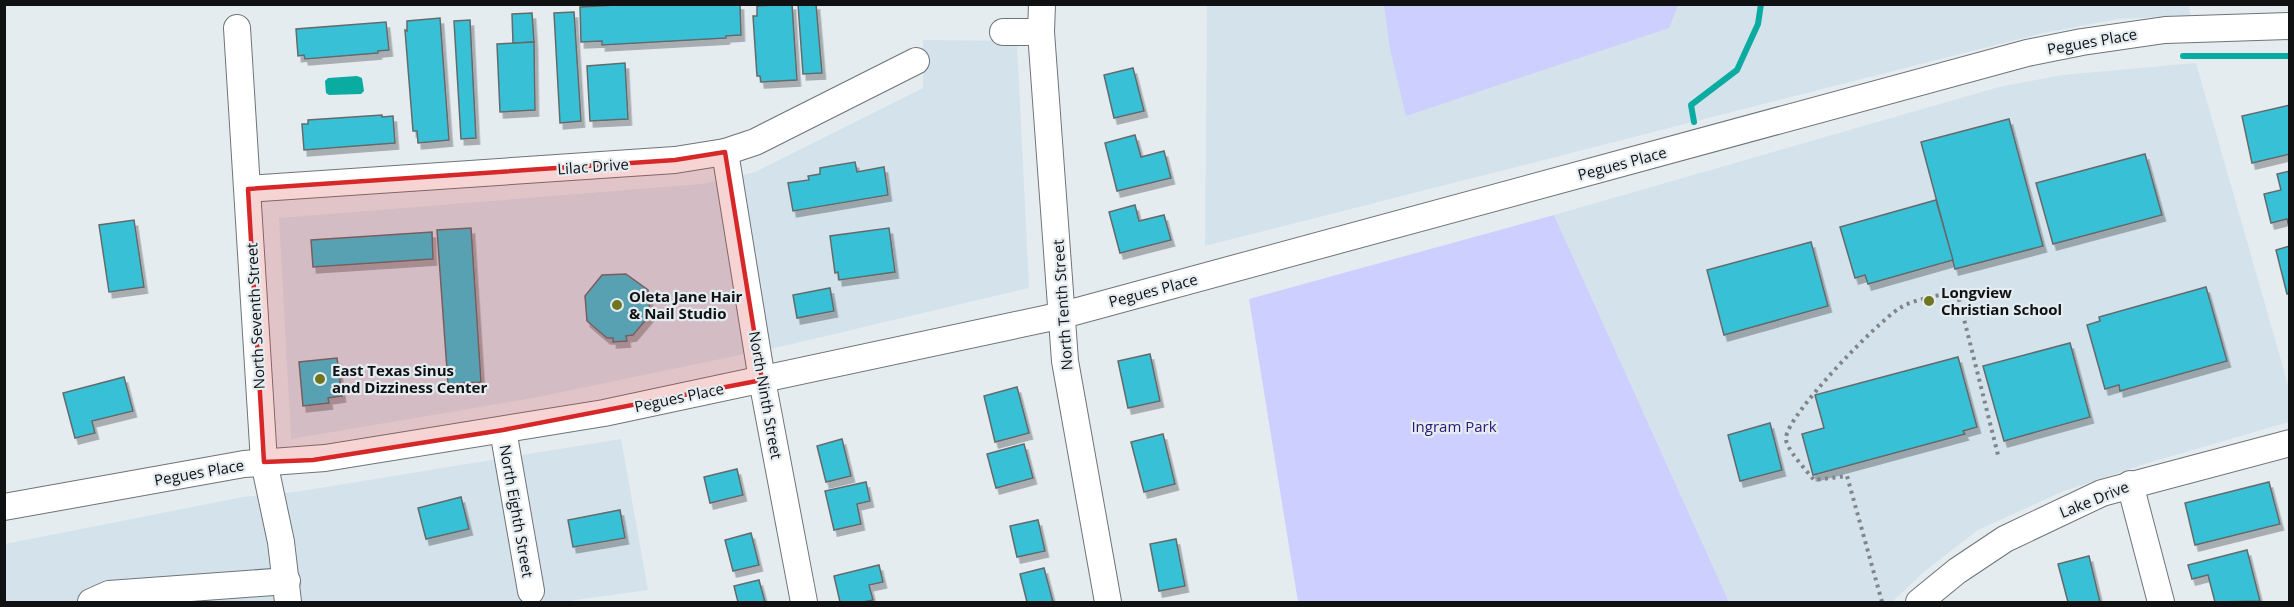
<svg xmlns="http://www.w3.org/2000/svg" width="2294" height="607" font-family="'Open Sans',sans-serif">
<defs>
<filter id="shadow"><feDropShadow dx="3.5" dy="6" stdDeviation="0" flood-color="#0004"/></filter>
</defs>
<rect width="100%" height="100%" fill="#e4ecf0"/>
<g fill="#d4e2eb">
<path d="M1207 5H2189L2190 15 2118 19 2043 33 1205 246Z"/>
<path d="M923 40 1017 41 1029 288 788 345 533 398 291 439 279 218 702 184 755 172 923 88Z"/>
<path d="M2196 63 2289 388V422L2148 463 2064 491 1978 530 1925 571 1892 602H1729L1554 215 1999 87 2062 75Z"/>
<path d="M621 439 648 590 561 602H5V544L243 497 295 492Z"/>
</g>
<g fill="#cdcfff">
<path d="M1384 5V4L1678 5 1669 28 1406 116 1390 49Z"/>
<path d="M1554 215 1729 602H1298L1249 299Z"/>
</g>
<path fill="#0aaba0" d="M357 76 362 78 364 91 361 94 329 95 326 93 325 81 328 78Z"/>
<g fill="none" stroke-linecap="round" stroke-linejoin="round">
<g stroke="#0aaba0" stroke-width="6">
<path d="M2183 56H2290"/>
<path d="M1694 122 1691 105 1737 70 1758 24 1761 4"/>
</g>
</g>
<g fill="#39c0d6" stroke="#636b6c" stroke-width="1.5" filter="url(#shadow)">
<path d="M635 4H740L741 35 726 36V38L602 45V41L581 42 580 7Z"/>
<path d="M792 4 797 80 761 82 760 76H757L753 16H757V6Z"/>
<path d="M798 4H816L822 73 803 74Z"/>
<path d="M574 12 581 121 560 123 554 13Z"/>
<path d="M532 13 534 42 513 43 512 14Z"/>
<path d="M440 18 449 140 418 143 417 131H413L405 30 407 31V21Z"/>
<path d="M470 20 476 138 461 139 454 21Z"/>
<path d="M386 22 389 50 378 51V53L305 59 304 55 298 56 296 29Z"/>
<path d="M534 42 535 110 500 112 497 44Z"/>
<path d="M625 63 628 119 590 121 587 66Z"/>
<path d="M1133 68 1144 111 1114 118 1104 75Z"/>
<path d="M2290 105V154L2252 163 2242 116Z"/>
<path d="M382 115V117L393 116 395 143 304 150 302 124H308V120Z"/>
<path d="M2009 119 2043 246 1955 269 1921 142Z"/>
<path d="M1135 135 1141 157 1164 151 1171 178 1117 191 1105 143Z"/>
<path d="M2145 154 2162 215 2053 244 2036 183Z"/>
<path d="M855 162 857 172 884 167 888 195 793 211 788 183 809 180 808 176 820 174V168Z"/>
<path d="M2290 171V231L2287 219 2271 223 2264 194 2281 190 2277 174Z"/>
<path d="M1936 200 1953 260 1868 284 1865 275 1855 278 1840 227Z"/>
<path d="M1135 205 1139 221 1164 215 1171 240 1120 253 1109 212Z"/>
<path d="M134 220 144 287 109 292 99 225Z"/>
<path d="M471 228 481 382 448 384 437 230Z"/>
<path d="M889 228 895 272 839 280 838 272 835 273 830 236Z"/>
<path d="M432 232 433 259 313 267 311 240Z"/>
<path d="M1811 242 1828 306 1724 335 1707 270Z"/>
<path d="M2290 246V294H2287L2276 250Z"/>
<path d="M626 274 648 290 650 315 633 335 626 336 627 341 613 342V338H607L587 321 585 296 602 275Z"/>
<path d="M2206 287 2227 361 2120 391 2119 385 2105 389 2087 325 2100 321 2099 317Z"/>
<path d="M830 288 834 311 797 318 793 295Z"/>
<path d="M2070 343 2090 417 2004 441 1983 366Z"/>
<path d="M1150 354 1160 401 1128 408 1118 361Z"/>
<path d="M1958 357 1977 427 1963 431 1965 434 1813 475 1802 434 1824 428 1815 395Z"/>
<path d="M337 358 342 396 328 398 329 403 303 406 299 362Z"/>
<path d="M124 377 133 411 92 421 95 433 75 438 63 393Z"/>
<path d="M1017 387 1029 433 995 442 984 396Z"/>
<path d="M1770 423 1782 470 1740 481 1728 435Z"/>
<path d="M1163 434 1175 484 1144 492 1131 442Z"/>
<path d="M842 439 851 476 826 482 817 446Z"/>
<path d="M1024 444 1033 478 996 488 987 454Z"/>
<path d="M737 469 743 495 710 503 704 477Z"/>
<path d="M866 482 870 501 857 504 861 524 834 530 825 491Z"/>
<path d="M2269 482 2280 524 2195 545 2185 503Z"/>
<path d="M461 497 469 529 426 539 418 508Z"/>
<path d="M620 510 625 538 573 547 568 520Z"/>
<path d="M1038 520 1045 551 1017 557 1010 526Z"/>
<path d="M751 533 759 565 733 571 725 540Z"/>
<path d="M1176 539 1185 586 1159 591 1150 544Z"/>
<path d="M2247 550 2260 601 2215 602 2208 575 2192 579 2188 565Z"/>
<path d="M2089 556 2100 602H2068L2058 564Z"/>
<path d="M879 565 883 582 869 585 873 600 863 602H840L834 576Z"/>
<path d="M1044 568 1053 602H1027L1020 574Z"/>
<path d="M759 580 765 602H738L734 586Z"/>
</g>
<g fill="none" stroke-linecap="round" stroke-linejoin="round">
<g stroke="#6e7478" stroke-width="28">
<g id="minor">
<path d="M1042 4 1041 32 1065 361 1108 602"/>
<path d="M237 28 264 462 281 542 288 602"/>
<path d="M1003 32H1041"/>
<path d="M725 152 762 380 804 602"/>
<path d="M248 189 675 160 725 152 755 142 916 61"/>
<path d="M503 430 531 591"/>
<path d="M2130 484 2161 602"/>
<path d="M4 507 244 464 325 458 604 413 1063 315 2027 53 2082 42 2165 30 2290 26"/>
<path d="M91 602 109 594 287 581"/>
<path d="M1919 602 1957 571 2005 539 2102 493 2290 443"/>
</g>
</g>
<path stroke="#808588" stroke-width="4" stroke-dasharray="3 4.5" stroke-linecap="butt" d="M1882 602 1847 476 1814 480C1807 471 1785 448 1786 438 1787 415 1878 321 1900 308 1916 298 1939 296 1957 291L1998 455"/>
<use href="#minor" stroke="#fff" stroke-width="26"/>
</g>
<path fill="#d62828" fill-opacity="0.2" stroke="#d62828" stroke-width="4.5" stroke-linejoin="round" d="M725 152 762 380 503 430 313 460 264 462 248 189 675 160Z"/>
<g fill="#6f761f" stroke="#e4ecf0" stroke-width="2">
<circle cx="1929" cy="301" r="6"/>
<circle cx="617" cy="305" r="6"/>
<circle cx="320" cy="379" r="6"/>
</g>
<g text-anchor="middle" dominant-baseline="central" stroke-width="4.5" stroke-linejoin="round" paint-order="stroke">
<g font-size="15" fill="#0f1113" stroke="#e4ecf0">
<text transform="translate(2092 41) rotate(-10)">Pegues Place</text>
<text transform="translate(1622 163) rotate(-15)">Pegues Place</text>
<text transform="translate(593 166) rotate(-4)">Lilac Drive</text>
<text transform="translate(1153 290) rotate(-15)">Pegues Place</text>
<text transform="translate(1062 305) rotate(-94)">North Tenth Street</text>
<text transform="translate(255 316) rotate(-93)">North Seventh Street</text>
<text transform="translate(766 395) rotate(80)">North Ninth Street</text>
<text transform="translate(679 397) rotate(-12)">Pegues Place</text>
<text transform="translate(199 472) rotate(-10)">Pegues Place</text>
<text transform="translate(2094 499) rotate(-22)">Lake Drive</text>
<text transform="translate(517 511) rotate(80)">North Eighth Street</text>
</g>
<g font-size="15" font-weight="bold" fill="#0f1113" stroke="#e4ecf0" text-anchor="start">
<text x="1941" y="292">Longview<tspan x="1941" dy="17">Christian School</tspan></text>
<text x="629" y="296">Oleta Jane Hair<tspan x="629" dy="17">&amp; Nail Studio</tspan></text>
<text x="332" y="370">East Texas Sinus<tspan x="332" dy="17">and Dizziness Center</tspan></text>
</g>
<g font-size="15" fill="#2c1874" stroke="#e4ecf0">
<text x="1454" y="426">Ingram Park</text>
</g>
</g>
<rect width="2294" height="607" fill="none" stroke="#0f1113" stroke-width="12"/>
</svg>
